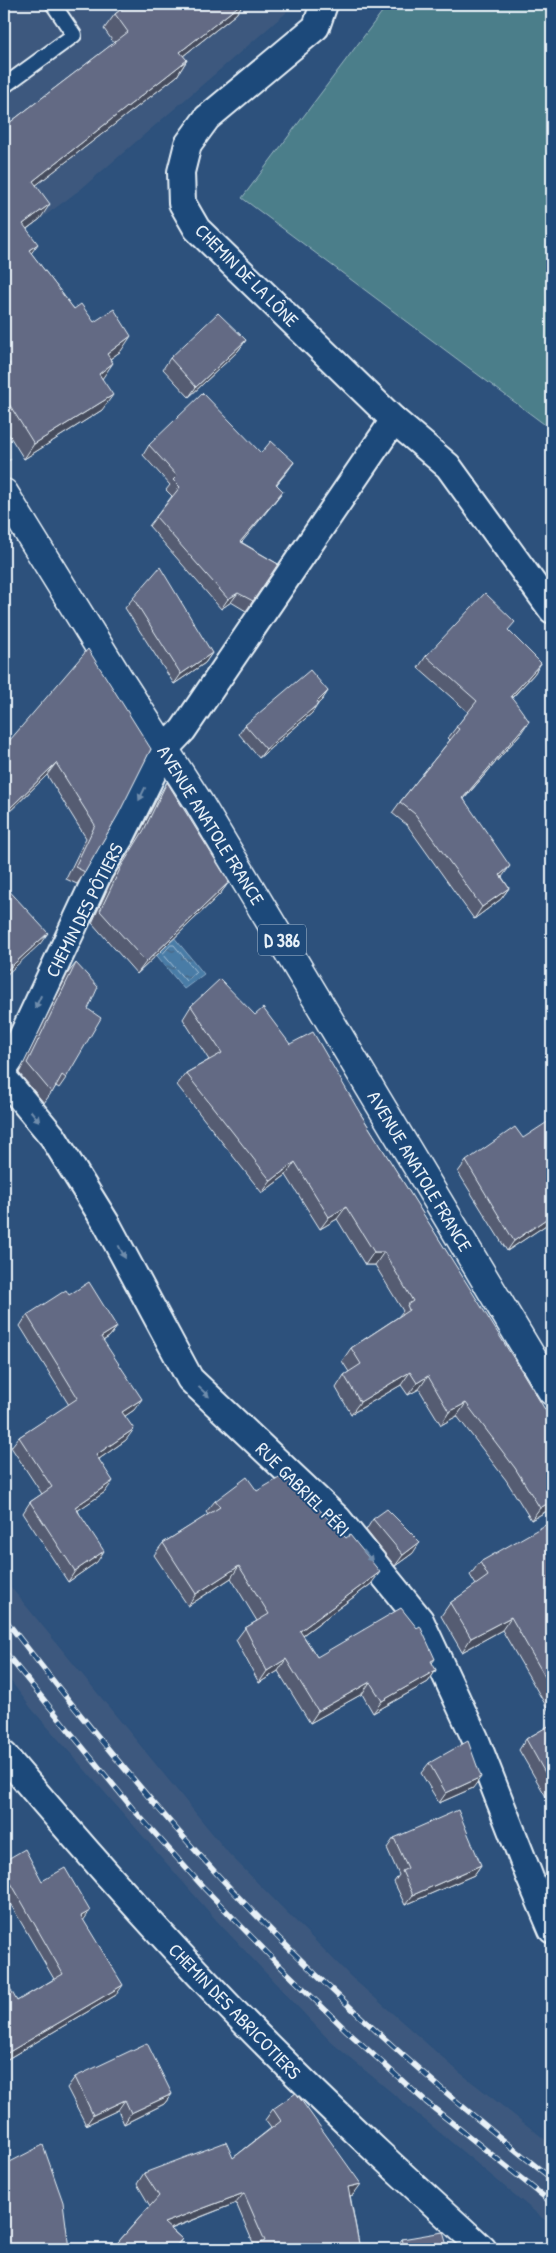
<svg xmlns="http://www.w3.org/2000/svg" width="556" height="2253" font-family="'Patrick Hand',sans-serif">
<defs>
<pattern id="water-ripples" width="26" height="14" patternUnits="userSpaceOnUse" patternTransform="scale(1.25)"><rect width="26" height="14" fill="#497ba6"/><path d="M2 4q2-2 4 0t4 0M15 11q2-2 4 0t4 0" fill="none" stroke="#48647d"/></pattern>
</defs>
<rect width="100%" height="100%" fill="#2d517c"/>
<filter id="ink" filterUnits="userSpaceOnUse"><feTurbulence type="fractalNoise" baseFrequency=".02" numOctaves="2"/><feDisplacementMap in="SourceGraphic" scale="10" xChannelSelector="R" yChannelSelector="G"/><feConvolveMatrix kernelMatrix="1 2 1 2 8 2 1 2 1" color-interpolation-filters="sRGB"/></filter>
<g filter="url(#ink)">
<g fill="#3d597e">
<path d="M4 4H288L286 13 81 189 4 246Z"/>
<path d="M4 1579 229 1854 351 1977 459 2072 552 2145V2226L331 2042 217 1921 31 1708 4 1672Z"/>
</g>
<path fill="#4c7e8a" stroke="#9ab8c1" d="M388 4H543L552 11V430L242 198Z"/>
<path fill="url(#water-ripples)" stroke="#89aac7" d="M173 936 204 974 184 989 154 952Z"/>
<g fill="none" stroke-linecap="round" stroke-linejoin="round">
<path stroke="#a8c2d7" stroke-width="1" d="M171 945H174L196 972 186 981 163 954Z"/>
<g stroke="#e8f1f8" stroke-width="18">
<path id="service" d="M4 86 74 35 53 4"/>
</g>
<g stroke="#e8f1f8" stroke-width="30">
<g id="minor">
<path d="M324 4 316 27 207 118 188 144 181 172 182 203 197 229 394 420 448 466 552 610"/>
<path d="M4 1069 13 1056 99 872 122 835 164 750 183 730 394 420"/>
<path d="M4 1078 53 1137 108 1226 190 1379 338 1519 420 1620 475 1738 530 1878 552 1930"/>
<path d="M4 1755C92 1859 182 1961 279 2057 345 2123 414 2186 483 2249"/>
</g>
</g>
<g stroke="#e8f1f8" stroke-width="31">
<path id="primary" d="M4 493 121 682 199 803 552 1391"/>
</g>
<path stroke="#e8f1f8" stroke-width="3" stroke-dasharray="1 4" stroke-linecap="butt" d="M4 451 10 461"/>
<use href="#service" stroke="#1f4a7a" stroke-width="14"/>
<use href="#minor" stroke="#1f4a7a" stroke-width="26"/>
<use href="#primary" stroke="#1f4a7a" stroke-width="28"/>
<g stroke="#e8f1f8" stroke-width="5.5">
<g id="rail">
<path d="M4 1618C72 1706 141 1792 216 1873 319 1984 433 2086 552 2179"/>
<path d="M4 1651 133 1809 204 1888 276 1962 347 2031 426 2102 552 2203"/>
</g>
</g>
<use href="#rail" stroke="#1f4a7a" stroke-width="4" stroke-dasharray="11" stroke-linecap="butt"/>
</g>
<g fill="#555c72" stroke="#e8f1f8">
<path d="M120 4H243L236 14 183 56 187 60 177 76 36 185 40 219 27 229 31 253 74 309 94 322 121 351 110 359 102 378V410L24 459 4 427V127L114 43 104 29 115 14 123 8Z"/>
<path d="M246 340 238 351 189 397 163 369 170 358Z"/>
<path d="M149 445 261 453 294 462 277 484 276 500 241 542 278 564 246 611 231 602 221 609 149 526 172 496 166 490 170 485 143 455Z"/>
<path d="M133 598 212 653 205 663 174 684 125 608Z"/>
<path d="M509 631 541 663 534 674 512 698 521 733 464 799 502 877 509 888 501 899 474 919 407 825 392 813 400 802 450 740 448 738 468 712 418 668 426 656Z"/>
<path d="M328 691 322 700 318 704 312 713 259 758 239 734 245 725Z"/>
<path d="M4 747 151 749 85 872 77 884 66 879 86 838 47 775 4 817Z"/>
<path d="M167 782 229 882 220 894 137 974 92 923 112 879 135 842 159 795Z"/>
<path d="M76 963 88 1009 66 1078 59 1088 56 1086 44 1103 19 1073 68 973Z"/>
<path d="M191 1006 255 1015 290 1044 360 1113 552 1421V1508L531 1520 506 1480 457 1416 441 1425 419 1389 408 1395 401 1385 351 1414 336 1388 344 1375 349 1372 342 1361 351 1348 398 1317 403 1311 375 1265H365L337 1219 320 1229 286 1175 262 1193 177 1085 186 1073 209 1060 183 1019Z"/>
<path d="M466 1161 552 1221 507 1251 458 1172Z"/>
<path d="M69 1295 117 1327 109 1337 103 1341 134 1410 125 1416 126 1440 99 1459 105 1492 78 1510 97 1562 68 1582 23 1513 30 1502 42 1494 11 1447 19 1437 69 1405 20 1326 27 1315Z"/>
<path d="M257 1491 371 1584 303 1635 317 1657 435 1659 432 1663 436 1670 428 1682 373 1713 362 1694 310 1723 278 1671 259 1683 236 1640 245 1628 257 1621 231 1578 188 1606 154 1555 163 1543 208 1515 206 1512 215 1501Z"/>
<path d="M373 1519 413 1553 395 1566 366 1530Z"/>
<path d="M552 1529V1709L549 1711 502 1630 462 1652 441 1616 450 1603 476 1585 470 1575 480 1562Z"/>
<path d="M552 1724V1807L519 1750 526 1739Z"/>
<path d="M429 1763 473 1788 439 1803 421 1773Z"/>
<path d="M394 1838 481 1865 474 1875 405 1905 394 1882 399 1875 387 1848Z"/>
<path d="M4 1855 6 1860 42 1881 83 1920 116 1995 4 2061V1985L17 2001 54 1979 4 1893Z"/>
<path d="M75 2077 172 2094 164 2104 124 2124 118 2110 86 2125 67 2088Z"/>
<path d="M273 2109 353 2195H350L360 2249 254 2245 236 2203 171 2229 182 2239 175 2249H112L150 2206 137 2184 144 2173 233 2158 271 2128 265 2120Z"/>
<path d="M402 2239 448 2249H395Z"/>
</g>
<g fill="#454b5c" stroke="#e8f1f8">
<path d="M241 4H243L236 14 169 67 180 52Z"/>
<path d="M187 60 177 76 22 196 33 181Z"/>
<path d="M50 204 40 219 13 239 23 224Z"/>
<path d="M38 244 27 259 29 250Z"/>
<path d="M131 336 121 351 96 369 107 354Z"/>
<path d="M246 340 238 351 189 397 196 387Z"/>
<path d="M113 363 102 379 99 374Z"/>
<path d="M113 395 102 410 24 459 34 444Z"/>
<path d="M294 462 287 472 269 493 276 484Z"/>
<path d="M283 491 276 500 234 552 240 542Z"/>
<path d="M238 593 231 602 221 609 228 599Z"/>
<path d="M212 653 205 663 174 684 181 674Z"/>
<path d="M541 663 534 674 503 707 511 696Z"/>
<path d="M328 691 322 700 310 711 318 704 312 713 259 758 266 749Z"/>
<path d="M529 721 521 733 455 809 463 798Z"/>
<path d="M56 763 47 775 4 817V816L9 809Z"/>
<path d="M510 866 502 877 500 875Z"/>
<path d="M229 882 220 894 137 974 146 962Z"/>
<path d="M509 888 501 899 474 919 482 907Z"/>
<path d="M48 933 40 944 4 977V973Z"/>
<path d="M295 1162 286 1175 262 1193 271 1181Z"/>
<path d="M346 1207 337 1219 320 1229 329 1217Z"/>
<path d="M552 1215V1221L507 1251 514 1241Z"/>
<path d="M374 1252H384L375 1265H365Z"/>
<path d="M117 1327 109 1337 93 1347 101 1337Z"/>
<path d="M410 1372 401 1385 351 1414 360 1402Z"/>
<path d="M428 1376 419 1389 408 1395 417 1383Z"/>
<path d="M142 1399 134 1410 115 1423 122 1412Z"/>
<path d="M466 1403 457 1416 441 1425 449 1412Z"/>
<path d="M134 1429 126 1440 89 1466 96 1455Z"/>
<path d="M113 1481 105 1492 68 1517 75 1507Z"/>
<path d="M552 1501V1508L531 1520 540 1508Z"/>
<path d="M420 1542 413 1553 395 1566 403 1555Z"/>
<path d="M104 1551 97 1562 68 1582 75 1571Z"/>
<path d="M239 1566 231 1578 188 1606 196 1594Z"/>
<path d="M380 1572 371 1584 292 1643 300 1631Z"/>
<path d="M511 1617 502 1630 462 1652 471 1638Z"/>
<path d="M286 1659 278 1671 259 1683 267 1671Z"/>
<path d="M436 1670 428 1682 373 1713 382 1701Z"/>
<path d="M370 1682 362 1694 310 1723 318 1711Z"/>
<path d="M481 1777 473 1788 439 1803 446 1793Z"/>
<path d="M481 1865 474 1875 405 1905 413 1895Z"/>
<path d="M11 1883 4 1893V1887Z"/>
<path d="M90 1911 83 1921 81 1916Z"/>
<path d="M123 1985 116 1995 4 2061V2055Z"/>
<path d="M172 2094 164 2104 124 2124 131 2113Z"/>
<path d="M125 2100 118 2110 86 2125 93 2115Z"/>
<path d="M361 2184 353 2195 341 2198 348 2187Z"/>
<path d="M244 2193 236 2203 157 2234 164 2223Z"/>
</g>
<g fill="#636b84" stroke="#e8f1f8">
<path d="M128 4H241L180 52 187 60 33 181 50 204 23 224 38 244 29 250 74 309 81 304 94 322 114 309 131 336 107 354 113 363 99 374 113 395 34 444 4 396V369L10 364 4 356V127L128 32 115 14Z"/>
<path d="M218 313 246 340 196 387 170 358Z"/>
<path d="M203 393 261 453 271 441 294 462 276 484 283 491 240 542 278 564 253 601 238 593 228 599 156 517 180 487 173 480 177 476 149 445Z"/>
<path d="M160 567 212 653 181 674 133 598Z"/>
<path d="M485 593 515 622 508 630 541 663 511 696 529 721 463 798 510 866 500 875 509 888 482 907 415 814 400 802 459 729 456 727 477 701 426 656Z"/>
<path d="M88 649 151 749 118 815 85 872 75 867 95 825 56 763 9 809 4 804V747Z"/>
<path d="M310 670 328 691 317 702 318 704 266 749 245 725Z"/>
<path d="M167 782 229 882 146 962 100 911 121 867 144 830Z"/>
<path d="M4 885 48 933 4 973Z"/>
<path d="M76 963 98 987 88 1009 101 1018 66 1078 62 1075 52 1093 27 1063Z"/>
<path d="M220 979 255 1015 263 1008 290 1044 313 1032 360 1113 521 1370 552 1421V1501L540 1508 515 1468 466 1403 449 1412 428 1376 417 1383 410 1372 360 1402 344 1375 361 1364 351 1348 409 1310 407 1305 413 1301 384 1252H374L346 1207 329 1217 295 1162 271 1181 186 1073 222 1053 191 1006Z"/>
<path d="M552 1119V1215L514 1241 466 1161 515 1127 523 1138Z"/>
<path d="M89 1282 117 1327 101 1337 142 1399 122 1412 134 1429 96 1455 113 1481 75 1507 104 1551 75 1571 30 1502 52 1487 19 1437 78 1398 27 1315 66 1290 69 1295Z"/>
<path d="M286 1474 346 1538 350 1535 380 1572 300 1631 317 1657 401 1608 417 1628 420 1626 435 1659 431 1661 436 1670 382 1701 370 1682 318 1711 286 1659 267 1671 245 1628 269 1614 239 1566 196 1594 163 1543 220 1507 215 1501 247 1477 257 1491Z"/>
<path d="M387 1509 420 1542 403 1555 373 1519Z"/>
<path d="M549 1523 552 1529V1689L511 1617 471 1638 450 1603 488 1576 480 1562Z"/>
<path d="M552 1724V1785L526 1739Z"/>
<path d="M468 1741 481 1777 446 1793 429 1763Z"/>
<path d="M458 1810 481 1865 413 1895 402 1871 408 1868 394 1838Z"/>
<path d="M25 1849 42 1881 65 1868 90 1911 81 1916 123 1985 4 2055V1985L7 1983 17 2001 63 1974 11 1883 4 1887V1855L6 1860Z"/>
<path d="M147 2043 172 2094 131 2113 125 2100 93 2115 75 2077Z"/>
<path d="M296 2093 361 2184 348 2187 360 2249H246L265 2241 244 2193 164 2223 182 2239 173 2249H112L159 2196 144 2173 226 2142 233 2158 281 2121 273 2109Z"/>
<path d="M43 2145 63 2202 69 2249H4V2165Z"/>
<path d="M443 2232 448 2249H405L402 2239Z"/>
</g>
<defs><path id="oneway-solid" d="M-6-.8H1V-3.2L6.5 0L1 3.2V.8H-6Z" transform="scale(1.25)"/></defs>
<g fill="#6f8dac">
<use href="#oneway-solid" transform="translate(142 794) rotate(116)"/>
<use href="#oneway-solid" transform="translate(38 1002) rotate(115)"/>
<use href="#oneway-solid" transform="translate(35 1116) rotate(50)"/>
<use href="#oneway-solid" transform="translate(122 1252) rotate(62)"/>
<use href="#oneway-solid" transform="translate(204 1392) rotate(43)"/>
<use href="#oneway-solid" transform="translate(368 1556) rotate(51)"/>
</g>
</g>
<g text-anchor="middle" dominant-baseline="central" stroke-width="4" stroke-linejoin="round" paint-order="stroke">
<rect fill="#1f4a7a" stroke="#acbfd2" stroke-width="1" x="258" y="924.5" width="48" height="31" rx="4"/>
<g font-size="18" font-weight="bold" fill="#e8f1f8">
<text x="282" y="940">D 386</text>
</g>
<g font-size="19" fill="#e8f1f8" stroke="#1f4a7a">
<text transform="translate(247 275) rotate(45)">CHEMIN DE LA LÔNE</text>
<text transform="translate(211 825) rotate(58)">AVENUE ANATOLE FRANCE</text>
<text transform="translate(84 910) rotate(-63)">CHEMIN DES PÔTIERS</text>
<text transform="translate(420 1171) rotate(59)">AVENUE ANATOLE FRANCE</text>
<text transform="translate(303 1489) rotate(45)">RUE GABRIEL PÉRI</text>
<text transform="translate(235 2011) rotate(46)">CHEMIN DES ABRICOTIERS</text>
</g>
</g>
<rect width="556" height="2253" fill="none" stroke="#1f4a7a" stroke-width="20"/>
<rect x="10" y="10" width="536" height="2233" fill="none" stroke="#e8f1f8" stroke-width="2" filter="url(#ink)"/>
</svg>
